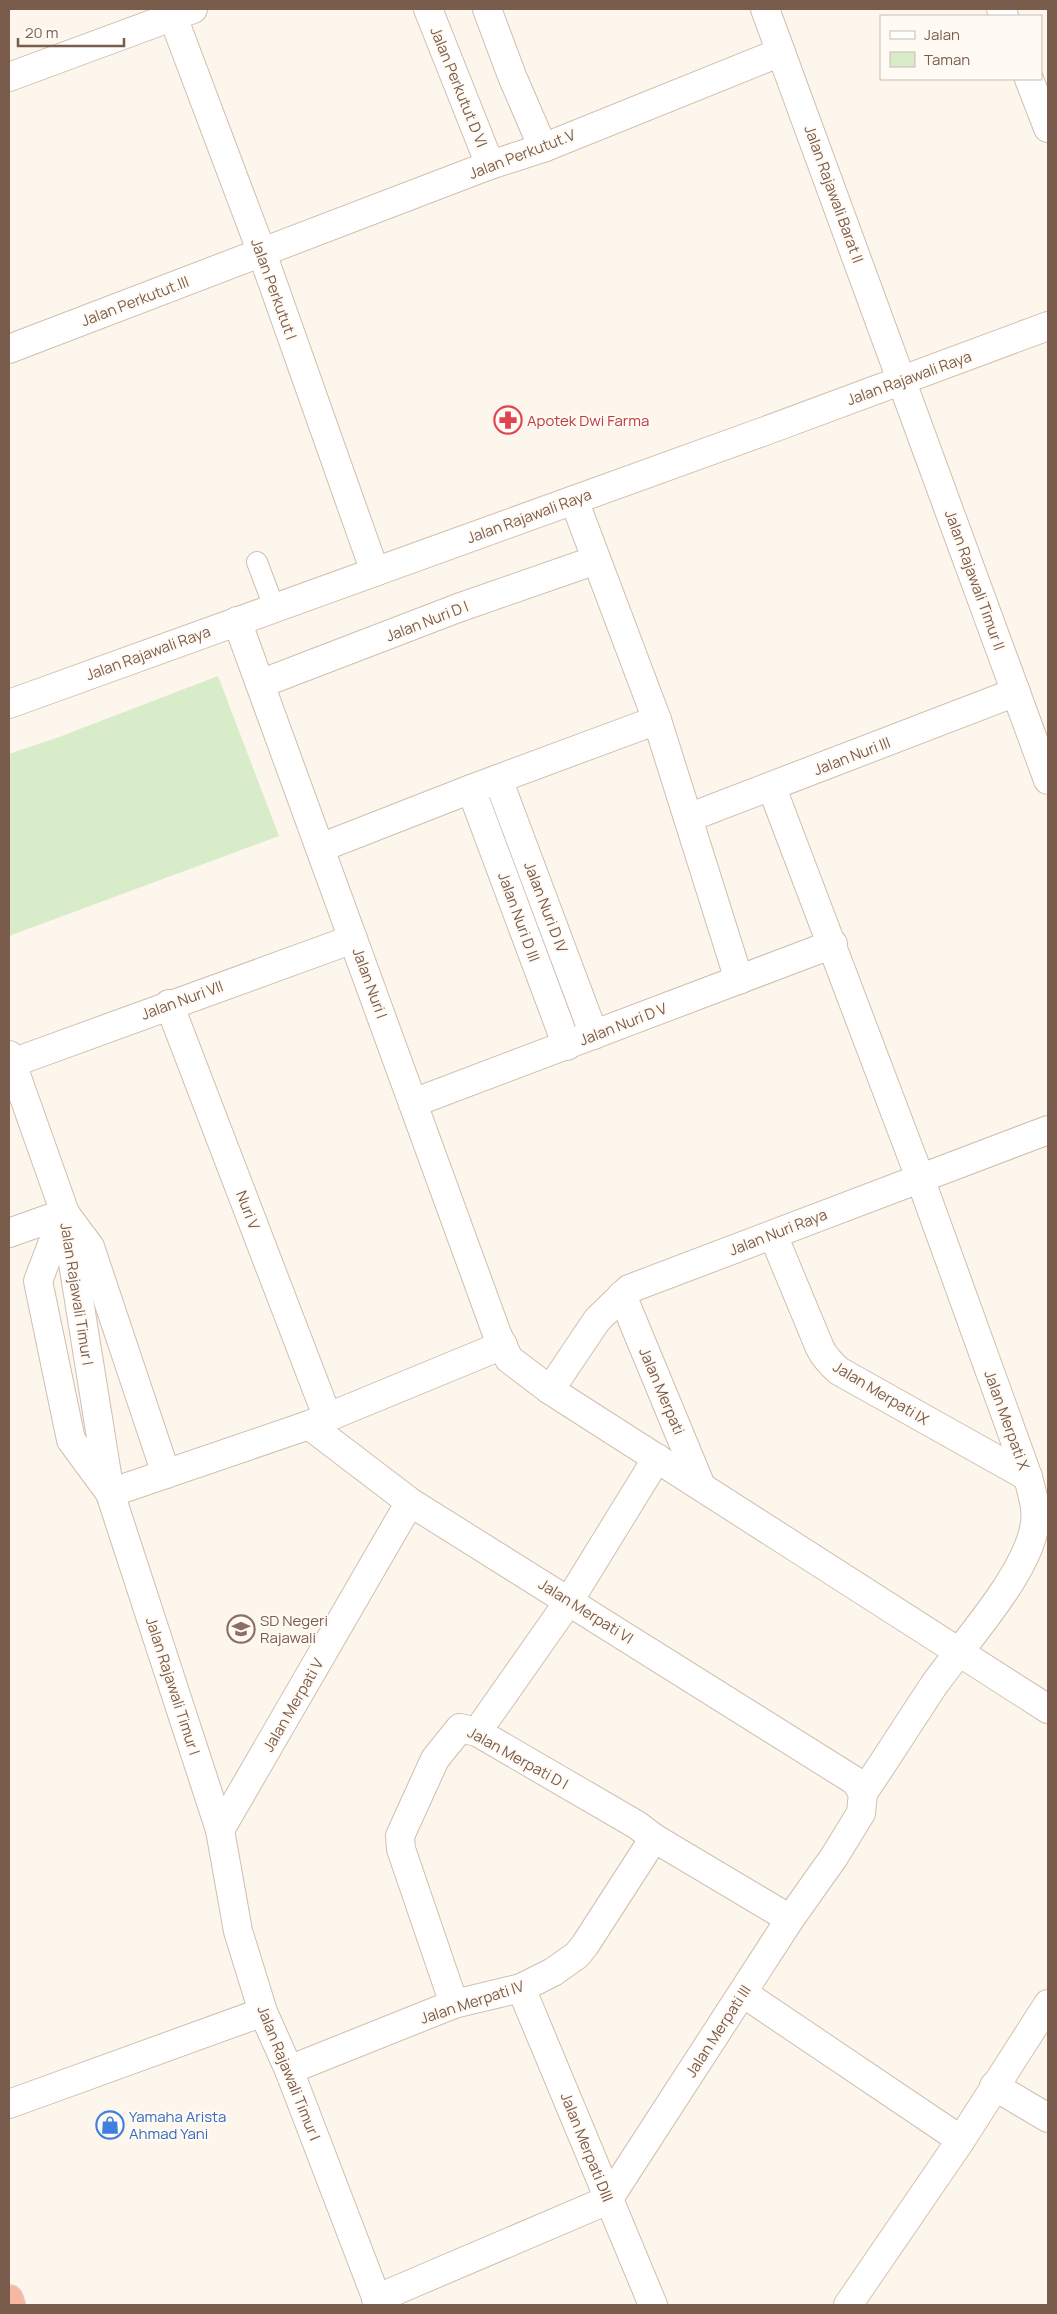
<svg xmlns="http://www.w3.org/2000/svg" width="1057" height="2314" font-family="Manrope,sans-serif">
<rect width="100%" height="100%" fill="#fdf6ec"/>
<path fill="#d8ecc9" d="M218 676 279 836 9 936V754L59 737Z"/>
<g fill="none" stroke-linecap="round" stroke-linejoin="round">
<g stroke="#d1beb0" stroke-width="22">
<path id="lane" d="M257 562 274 607"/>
</g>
<g stroke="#d1beb0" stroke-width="30">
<g id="street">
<path d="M170 9 262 253 375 572"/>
<path d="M428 9 490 165"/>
<path d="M487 9 512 76 543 148"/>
<path d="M765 9 1048 780"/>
<path d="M1001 9 1004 16"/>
<path d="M9 77 193 9"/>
<path d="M1029 79 1048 128"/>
<path d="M9 349 490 165 543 148 781 52"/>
<path d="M574 500 657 720 739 980"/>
<path d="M237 621 497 1334 509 1359 550 1390 1048 1709"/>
<path d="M260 684 458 608 596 560"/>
<path d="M498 779 594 1035"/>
<path d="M471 789 567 1046"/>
<path d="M688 818 1016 692"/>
<path d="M320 848 471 789 657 720"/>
<path d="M169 1004 327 1416"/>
<path d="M9 1055 65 1213 110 1493 220 1830 238 1931 263 2012 289 2070 379 2305"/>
<path d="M12 1063 353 939"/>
<path d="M413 1103 833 944"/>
<path d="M64 1213 38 1281 71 1440 110 1493 309 1425 503 1345"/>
<path d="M67 1216 90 1247 166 1474"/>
<path d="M9 1233 65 1213"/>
<path d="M773 1235 820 1348C825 1358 831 1364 839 1371L1028 1477"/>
<path d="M622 1295 701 1486"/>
<path d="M550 1390 597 1320 629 1289 1048 1130"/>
<path d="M309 1425 410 1502 855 1781 863 1793"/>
<path d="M477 1732 569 1601 657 1458"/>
<path d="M220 1830 410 1502"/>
<path d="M521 1988 653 2305"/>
<path d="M743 1993 961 2140"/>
<path d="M454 2004 401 1849 400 1836 435 1759 460 1728 477 1732 637 1825 654 1838 790 1919"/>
<path d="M289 2070 454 2004 521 1988 553 1972 577 1955 585 1945 654 1838"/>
<path d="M994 2086 1048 2118"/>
<path d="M9 2104 263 2012"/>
<path d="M376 2299 608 2200 790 1919 834 1857 861 1813 863 1793C887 1758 910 1721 934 1685 963 1644 1021 1581 1033 1533 1039 1512 1033 1498 1028 1477L920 1178 772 788"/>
</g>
</g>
<g stroke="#d6c0b0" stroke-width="30">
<g id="secondary">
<path d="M9 704 765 431 1048 326"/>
<path d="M848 2305 961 2140 1048 2004"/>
</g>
</g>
<g stroke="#dad1cd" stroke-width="30">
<path id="highway" d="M9 2299 11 2305"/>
</g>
<use href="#lane" stroke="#fff" stroke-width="20"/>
<use href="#street" stroke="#fff" stroke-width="28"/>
<use href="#secondary" stroke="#fff" stroke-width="28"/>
<use href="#highway" stroke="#f7b7a3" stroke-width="28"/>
</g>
<defs>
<g id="pharmacy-ring" transform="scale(1.4375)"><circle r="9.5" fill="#fffaf3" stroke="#e0444e" stroke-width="1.5"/><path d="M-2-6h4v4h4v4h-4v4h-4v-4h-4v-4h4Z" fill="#e0444e"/></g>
<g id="school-ring" transform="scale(1.4375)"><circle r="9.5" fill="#fffaf3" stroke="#8d6e63" stroke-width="1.5"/><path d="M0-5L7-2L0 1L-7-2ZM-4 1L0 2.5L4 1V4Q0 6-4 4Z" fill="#8d6e63"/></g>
<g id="shop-ring" transform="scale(1.4375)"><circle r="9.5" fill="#fffaf3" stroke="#3f7fe0" stroke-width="1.5"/><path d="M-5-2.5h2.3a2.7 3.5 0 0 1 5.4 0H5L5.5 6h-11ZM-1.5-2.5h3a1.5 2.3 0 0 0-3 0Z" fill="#3f7fe0"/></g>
</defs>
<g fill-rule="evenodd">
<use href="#pharmacy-ring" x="508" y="420"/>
<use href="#school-ring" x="241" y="1629"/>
<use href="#shop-ring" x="110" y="2125"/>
</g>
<g text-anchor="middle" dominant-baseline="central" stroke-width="4" stroke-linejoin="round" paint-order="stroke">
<g font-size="15" fill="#7a5c4d" stroke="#fffaf3">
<text transform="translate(459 87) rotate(68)">Jalan Perkutut D VI</text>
<text transform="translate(522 154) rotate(-21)">Jalan Perkutut.V</text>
<text transform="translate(834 194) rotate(70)">Jalan Rajawali Barat II</text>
<text transform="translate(274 289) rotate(70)">Jalan Perkutut I</text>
<text transform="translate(135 301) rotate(-21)">Jalan Perkutut.III</text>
<text transform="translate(909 378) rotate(-20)">Jalan Rajawali Raya</text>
<text transform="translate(529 516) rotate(-20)">Jalan Rajawali Raya</text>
<text transform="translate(975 580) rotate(70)">Jalan Rajawali Timur II</text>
<text transform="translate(427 621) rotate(-21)">Jalan Nuri D I</text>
<text transform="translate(148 653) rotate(-20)">Jalan Rajawali Raya</text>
<text transform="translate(852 756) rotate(-21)">Jalan Nuri III</text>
<text transform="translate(546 907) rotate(69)">Jalan Nuri D IV</text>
<text transform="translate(519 917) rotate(70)">Jalan Nuri D III</text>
<text transform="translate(370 983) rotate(70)">Jalan Nuri I</text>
<text transform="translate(182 1000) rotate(-20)">Jalan Nuri VII</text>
<text transform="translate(623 1024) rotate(-21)">Jalan Nuri D V</text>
<text transform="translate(248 1210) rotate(69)">Nuri V</text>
<text transform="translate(778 1232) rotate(-21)">Jalan Nuri Raya</text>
<text transform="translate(77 1294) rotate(81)">Jalan Rajawali Timur I</text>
<text transform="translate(662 1391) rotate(67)">Jalan Merpati</text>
<text transform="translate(881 1393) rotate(31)">Jalan Merpati IX</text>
<text transform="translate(1007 1420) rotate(70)">Jalan Merpati X</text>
<text transform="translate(586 1611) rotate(32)">Jalan Merpati VI</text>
<text transform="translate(173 1686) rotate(72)">Jalan Rajawali Timur I</text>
<text transform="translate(293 1705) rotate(-60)">Jalan Merpati V</text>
<text transform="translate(518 1758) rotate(29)">Jalan Merpati D I</text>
<text transform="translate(472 2002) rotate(-18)">Jalan Merpati IV</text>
<text transform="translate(718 2031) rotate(-57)">Jalan Merpati III</text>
<text transform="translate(289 2073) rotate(68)">Jalan Rajawali Timur I</text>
<text transform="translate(587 2147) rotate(68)">Jalan Merpati DIII</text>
</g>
<g font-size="15" fill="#be3a42" stroke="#fffaf3" text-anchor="start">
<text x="527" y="420">Apotek Dwi Farma</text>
</g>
<g font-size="15" fill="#785e54" stroke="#fffaf3" text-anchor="start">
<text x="260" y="1620">SD Negeri<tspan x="260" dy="17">Rajawali</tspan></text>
</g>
<g font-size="15" fill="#366cbe" stroke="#fffaf3" text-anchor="start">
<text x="129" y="2116">Yamaha Arista<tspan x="129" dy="17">Ahmad Yani</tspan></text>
</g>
</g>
<rect width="1057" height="2314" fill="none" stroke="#7a5c4d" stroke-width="20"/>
<rect x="880" y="15" width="162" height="65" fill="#fffaf3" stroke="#cabbb1"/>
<rect x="890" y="31" width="25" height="8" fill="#ffffff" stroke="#cabbb1"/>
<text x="924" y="40" font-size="15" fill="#7a5c4d">Jalan</text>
<rect x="890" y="52" width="25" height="15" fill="#d8ecc9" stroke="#cabbb1"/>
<text x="924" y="65" font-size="15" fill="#7a5c4d">Taman</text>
<path d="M18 38v8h106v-8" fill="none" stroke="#7a5c4d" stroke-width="2.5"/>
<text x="25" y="38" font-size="15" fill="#7a5c4d" stroke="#fffaf3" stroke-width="4" paint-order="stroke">20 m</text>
</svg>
